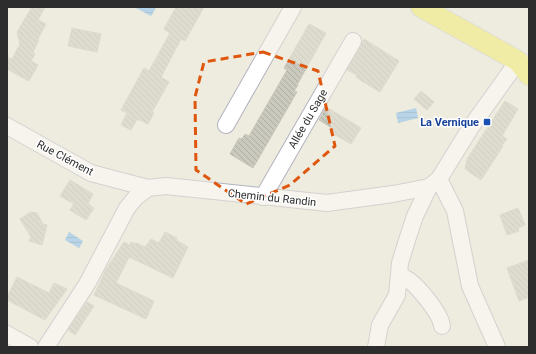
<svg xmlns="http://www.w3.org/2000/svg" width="536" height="354" font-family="Roboto,sans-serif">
<defs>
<pattern id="water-rules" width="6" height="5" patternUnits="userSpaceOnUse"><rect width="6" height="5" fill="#72b6f1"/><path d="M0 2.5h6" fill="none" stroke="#5e94c4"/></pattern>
<pattern id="building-back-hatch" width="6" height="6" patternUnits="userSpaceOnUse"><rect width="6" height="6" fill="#cac9bd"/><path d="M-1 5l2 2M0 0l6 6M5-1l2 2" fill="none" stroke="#aeada3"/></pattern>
</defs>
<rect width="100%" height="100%" fill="#eeebdf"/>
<g fill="url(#water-rules)">
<path d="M134 7H155L156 8 151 16Z"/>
<path d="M416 108 418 118 398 123 396 113Z"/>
<path d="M69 232 83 241 79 248 65 240Z"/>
</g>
<g fill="url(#building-back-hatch)" stroke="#cac7b8">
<path d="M32 7H45L38 20 46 24 38 39 39 40 33 52 35 54 31 61 38 65 29 81 7 69V57L12 59 20 44 17 32Z"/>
<path d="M176 7H204L185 41 181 39 161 77 169 82 152 112 154 113 148 124 137 119 131 130 121 125 127 113 121 110 144 68 149 71 170 33 164 29Z"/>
<path d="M309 24 326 33 297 85H298L294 91 297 92 253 168 230 154 239 138 242 139 245 134 249 136 287 70 284 68Z"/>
<path d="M72 28 101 34 97 52 68 46Z"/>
<path d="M364 39 399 61 380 92 365 83 356 77 357 75 347 70 361 46Z"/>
<path d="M421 91 434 102 427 110 414 99Z"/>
<path d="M505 101 518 109 502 136 507 139 502 145 503 146 481 180 465 169 467 159Z"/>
<path d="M326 107 361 128 351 144 330 132 332 128 319 120Z"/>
<path d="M70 180 93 194 88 204 94 208 86 220 70 210 74 204 60 196Z"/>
<path d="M518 208 525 225 518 228 519 231 507 235 500 215Z"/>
<path d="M31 212 37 213 43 224 47 225 42 245 29 241 31 237 20 219Z"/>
<path d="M165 232 177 238 176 240 188 247 173 278 129 257 116 283 154 301 146 319 94 295 106 269 124 242 130 245 131 242 136 244 137 243 145 247 151 239 159 243Z"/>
<path d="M529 260V297L519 301 507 268Z"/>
<path d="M17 277 49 293 54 283 67 289 45 320 7 300V297Z"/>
<path d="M87 302 94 306 75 335 68 330Z"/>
</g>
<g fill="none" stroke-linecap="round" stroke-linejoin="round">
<g stroke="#b3b3c0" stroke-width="18">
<g id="minor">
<path d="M226 125 293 7"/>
<path d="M7 126 91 173 148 188"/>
<path d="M439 179 455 211 470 286 497 347"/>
<path d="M263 197 353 41"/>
<path d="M399 277C401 277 403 277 405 278 416 283 441 314 442 326"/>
<path d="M7 334 30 347"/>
<path d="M46 347 87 284 127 208 136 197 148 188 166 186 327 203 393 194 429 187 439 179 471 127 518 61 528 64"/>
<path d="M376 347 380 325 397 295 400 263 408 237 415 216 429 187"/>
</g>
</g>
<g stroke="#cdcdcd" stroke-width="22">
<path id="major" d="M421 7 518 61 529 75"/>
</g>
<use href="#minor" stroke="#fff" stroke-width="16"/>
<use href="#major" stroke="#f3ee5f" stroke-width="20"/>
</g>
<path d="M0 0H536V354H0ZM263 52 318 71 335 146 290 185 246 204 196 170 195 97 204 62Z" fill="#eeebdf" fill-opacity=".55" fill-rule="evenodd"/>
<path fill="none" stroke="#df570e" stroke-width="3" stroke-dasharray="8 5" stroke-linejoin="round" d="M263 52 318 71 335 146 290 185 246 204 196 170 195 97 204 62Z"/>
<rect fill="#1a4fb4" stroke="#fff" stroke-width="1.5" x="483" y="118" width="8" height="8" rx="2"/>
<g text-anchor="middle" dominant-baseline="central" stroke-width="3" stroke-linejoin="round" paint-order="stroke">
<g font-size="11" fill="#2d2d2d" stroke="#fff">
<text transform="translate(308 119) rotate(-60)">Allée du Sage</text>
<text transform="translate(65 158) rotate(28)">Rue Clément</text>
<text transform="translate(272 198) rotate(6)">Chemin du Randin</text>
</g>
<g font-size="11" font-weight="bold" fill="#164399" stroke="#fff" text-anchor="end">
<text x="479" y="122">La Vernique</text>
</g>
</g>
<rect width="536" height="354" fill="none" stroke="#2d2d2d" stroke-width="16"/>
</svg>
